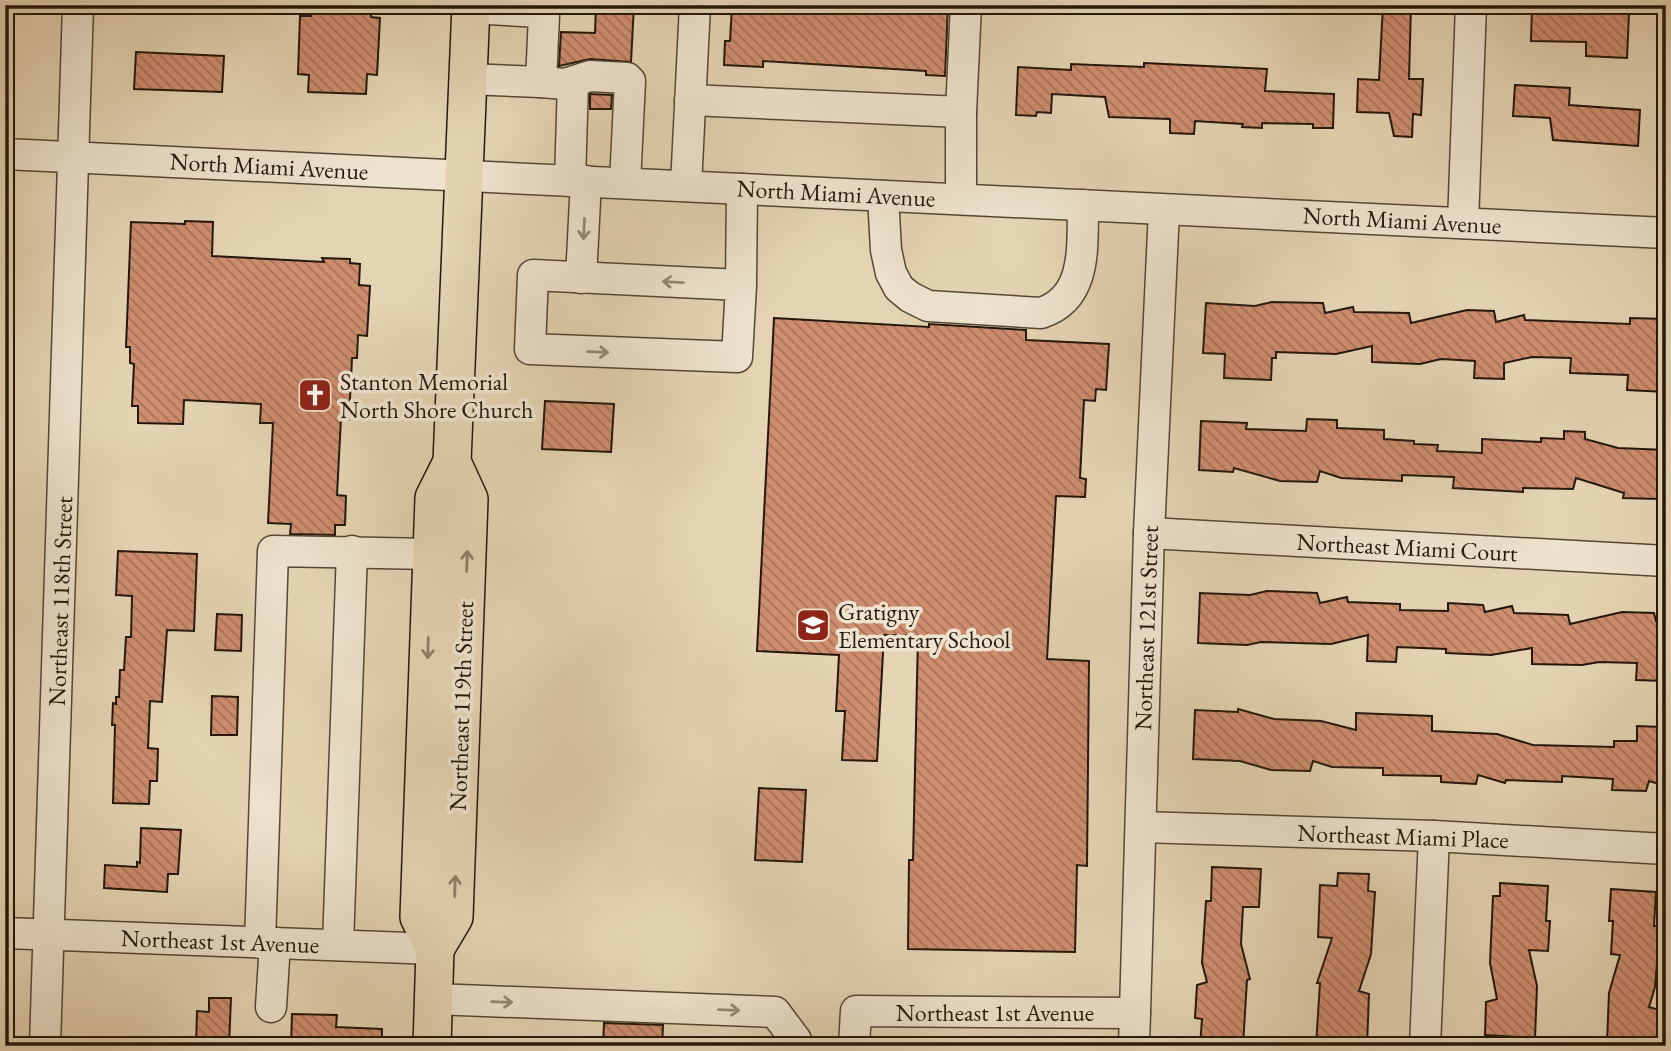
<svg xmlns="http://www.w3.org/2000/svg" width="1671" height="1051" font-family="'EB Garamond',serif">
<defs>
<pattern id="building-back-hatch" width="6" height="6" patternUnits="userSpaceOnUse" patternTransform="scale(1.75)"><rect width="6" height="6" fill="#ce8d6f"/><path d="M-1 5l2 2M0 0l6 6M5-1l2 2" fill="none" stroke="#a77259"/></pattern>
</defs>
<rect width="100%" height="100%" fill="#e5d4b4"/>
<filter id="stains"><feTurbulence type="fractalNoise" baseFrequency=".00286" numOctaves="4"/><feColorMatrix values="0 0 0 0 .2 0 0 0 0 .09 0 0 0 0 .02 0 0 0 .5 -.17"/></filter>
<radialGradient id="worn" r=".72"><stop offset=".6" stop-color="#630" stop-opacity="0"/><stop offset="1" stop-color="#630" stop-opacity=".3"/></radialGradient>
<g fill="url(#building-back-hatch)" stroke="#23180b" stroke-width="2">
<path d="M311 5H372L371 17 380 18 377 75 367 74 366 94 308 92 309 75 298 74 300 16H311Z"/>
<path d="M596 5H634L631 62 590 59 559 66 561 32 595 33Z"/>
<path d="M732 5H948L945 76 926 75V71L763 61V67L724 65 725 41H730Z"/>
<path d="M1383 5H1411L1409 79H1423L1421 115 1413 114 1412 137 1394 136 1389 113 1357 112 1358 79 1379 80Z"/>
<path d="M1532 5H1593V13L1629 14 1627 58 1586 56V42L1531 41Z"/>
<path d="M136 52 224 56 222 92 134 89Z"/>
<path d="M1144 63 1267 69 1265 91 1334 94 1333 128H1313V124L1262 123V128L1242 127 1243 124 1195 121 1194 134 1170 133V119L1109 117 1105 97 1052 94 1051 113 1037 112 1036 116 1016 115 1018 67 1071 70V64L1144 67Z"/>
<path d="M1515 85 1570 88 1569 105 1640 110 1638 146 1553 140 1550 118 1513 116Z"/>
<path d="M590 94 612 95 611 109H590Z"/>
<path d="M185 221 213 222 212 256 324 262 322 258 350 259V263L360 264 359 285 370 286 367 336 358 335 357 358H352L349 419 341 418 337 495 346 496 345 525H335V535L290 534 291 524 268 523 273 423H260L261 404 184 400 183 424 138 423V406H132L134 364 130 363V347H126L131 222 185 224Z"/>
<path d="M1272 302 1323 303 1325 313 1353 307 1354 312 1409 313 1411 323 1467 310 1494 311 1496 322 1524 315 1525 320 1630 324V318L1666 319V392L1627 390 1628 375 1570 373 1571 358 1532 357 1504 363V379L1474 378 1475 361 1441 359 1420 364 1372 362V346L1336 354 1276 352V358H1272L1271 380 1224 378 1225 354 1203 353 1206 303 1255 306Z"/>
<path d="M774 318 929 327V324L1026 330V340L1109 344 1106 390 1096 389 1095 401 1084 400 1080 478 1086 479 1085 497 1056 496 1047 659 1089 661 1087 866 1077 865 1075 952 908 949 909 860H913L918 636 884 635 877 761 842 760 845 711H836L839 655 757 651Z"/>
<path d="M545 401 614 404 611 452 542 449Z"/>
<path d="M1307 419 1337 420V428L1384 430V439L1414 441V444L1438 445 1437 451 1482 453V439L1541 442V438L1564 439V431L1585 432V439L1618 448 1666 450V491L1661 489 1658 499 1623 498 1624 493 1576 478 1573 489 1523 488V492L1453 488 1454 477 1402 475V481L1341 478 1320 471 1317 482 1280 481 1234 468 1233 472 1199 470 1201 421 1247 423 1246 429 1306 431Z"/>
<path d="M118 551 197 554 194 631 167 630 162 702 150 701 148 748 158 749 157 781H150L149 804 113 803 115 725H112L113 703 116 704V697H119L120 670H124L126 637H131L132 596 116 595Z"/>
<path d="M1267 591 1317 593 1320 603 1347 597 1348 602 1400 604V610L1448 611V603L1483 605 1485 612 1512 606 1514 613 1568 615 1570 624 1622 612 1654 613 1656 621 1666 619 1664 681 1636 680 1637 663 1599 662 1582 665 1532 664V648L1491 655 1446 653V649L1397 647 1396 662 1367 661 1368 635 1331 644 1261 642 1247 645 1198 643 1200 593 1250 595Z"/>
<path d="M217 614 242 615 241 651 215 650Z"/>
<path d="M212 696 238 697 237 735H211Z"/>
<path d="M1238 709 1274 719 1321 721 1356 730V713L1432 716V731L1497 734 1533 745 1614 747V741H1637V726L1661 727V741L1666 742V786L1649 781 1646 791 1612 790 1613 779 1562 776V782L1506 780 1505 783 1478 775 1476 784 1458 783 1441 782V776L1383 775V768L1332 767 1313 761 1310 771 1271 770 1240 761 1193 759 1195 710 1238 712Z"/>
<path d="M759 788 806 790 802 862 755 860Z"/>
<path d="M141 828 181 830 178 874H168L167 892 104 888 105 865 137 867V862L140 863Z"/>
<path d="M1212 867 1261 869 1259 907H1243L1241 944 1250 979 1247 980 1243 1046H1200L1202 1019 1195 1018 1197 985 1207 982 1202 963 1206 901H1211Z"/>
<path d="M1338 873 1369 874 1368 891 1375 892 1371 954 1359 991 1369 994 1367 1046H1316L1320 983H1317L1332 938 1318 937 1320 885 1337 886Z"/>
<path d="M1500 883 1548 886 1546 921H1550L1548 951 1529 950 1537 986 1535 1038 1485 1035 1486 1002 1497 999 1490 963 1493 896H1500Z"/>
<path d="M1611 889 1656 892 1654 926H1660L1655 987 1649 1007 1659 1010 1657 1045 1607 1042 1609 993 1620 955 1611 954 1613 921H1609Z"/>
<path d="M209 998H231L229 1046H196L197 1011 209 1012Z"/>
<path d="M292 1014 337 1015 336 1027 382 1029V1046H291Z"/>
<path d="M604 1023 663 1025 662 1046H603Z"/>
</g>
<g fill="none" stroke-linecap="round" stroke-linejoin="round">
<g stroke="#544735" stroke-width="33">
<g id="minor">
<path d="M468 79 541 82 544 15 540 12 471 8"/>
<path d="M541 82 565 84 590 76 627 78 630 81 625 183"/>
<path d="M690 100 961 112"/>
<path d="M5 154 1666 233"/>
<path d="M570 181 573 82"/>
<path d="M686 186 695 5"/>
<path d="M883 196 886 250 891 273 899 288 910 297 928 306 1041 313C1088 298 1082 246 1083 205"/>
<path d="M961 199V112L966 5"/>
<path d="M1463 223 1471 5"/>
<path d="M581 278 586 181"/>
<path d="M741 285 533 275 530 349 737 357 741 285 742 189"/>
<path d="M1149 533 1666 561"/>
<path d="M1141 827 1434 836 1666 849"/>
<path d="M5 933 435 949"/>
<path d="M260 943 273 551 432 554"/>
<path d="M338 945 352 551"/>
<path d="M434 999 775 1012 796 1040V1046"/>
<path d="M271 1007 275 943"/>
<path d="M45 1046 78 5"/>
<path d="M854 1046 856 1011 1135 1013"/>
<path d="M1134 1046 1149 533 1164 210"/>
<path d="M1425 1046 1434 836"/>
</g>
</g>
<g stroke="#23180b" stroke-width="40">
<g id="major">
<path d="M435 949 419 917 434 498 452 462 471 5"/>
<path d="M432 1046 435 949 454 917 469 499 452 462"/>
</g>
</g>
<use href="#minor" stroke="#eee3ce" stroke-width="30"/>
<use href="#major" stroke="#e5d4b4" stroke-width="37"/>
</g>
<defs><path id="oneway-shaft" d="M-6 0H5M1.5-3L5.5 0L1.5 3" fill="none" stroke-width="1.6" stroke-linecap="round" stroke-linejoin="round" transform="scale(1.75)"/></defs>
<g stroke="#938876">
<use href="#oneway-shaft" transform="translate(584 229) rotate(93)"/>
<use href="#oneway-shaft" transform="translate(673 282) rotate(-177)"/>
<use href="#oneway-shaft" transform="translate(598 352) rotate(2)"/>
<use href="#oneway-shaft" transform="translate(502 1002) rotate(2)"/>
<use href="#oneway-shaft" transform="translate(729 1010) rotate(2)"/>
</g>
<g stroke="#8e7f68">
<use href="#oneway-shaft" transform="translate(467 561) rotate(-88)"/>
<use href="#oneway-shaft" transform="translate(428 648) rotate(92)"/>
<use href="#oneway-shaft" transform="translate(455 886) rotate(-88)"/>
</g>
<defs>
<g id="church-square" transform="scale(1.75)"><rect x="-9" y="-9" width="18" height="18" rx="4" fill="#8f2418" stroke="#eee3ce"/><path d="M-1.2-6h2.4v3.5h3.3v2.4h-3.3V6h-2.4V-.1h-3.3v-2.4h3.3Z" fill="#fff"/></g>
<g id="school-square" transform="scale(1.75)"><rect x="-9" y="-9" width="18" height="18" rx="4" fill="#8f2418" stroke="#eee3ce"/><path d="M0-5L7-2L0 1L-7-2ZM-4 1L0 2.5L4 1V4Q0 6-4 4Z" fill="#fff"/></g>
</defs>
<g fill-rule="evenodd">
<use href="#church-square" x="315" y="395"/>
<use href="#school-square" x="813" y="625"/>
</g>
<g text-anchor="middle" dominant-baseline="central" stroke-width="7" stroke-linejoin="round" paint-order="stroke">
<g font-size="24" fill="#23180b" stroke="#eee3ce">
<text transform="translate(269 166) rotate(3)">North Miami Avenue</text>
<text transform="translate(836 193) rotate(3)">North Miami Avenue</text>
<text transform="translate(1402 220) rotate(3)">North Miami Avenue</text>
<text transform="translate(1407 547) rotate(3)">Northeast Miami Court</text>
<text transform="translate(60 601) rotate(-88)">Northeast 118th Street</text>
<text transform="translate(1146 628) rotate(-88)">Northeast 121st Street</text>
<text transform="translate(461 706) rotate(-88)">Northeast 119th Street</text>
<text transform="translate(1403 836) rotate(2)">Northeast Miami Place</text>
<text transform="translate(220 941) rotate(2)">Northeast 1st Avenue</text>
<text x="995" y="1012">Northeast 1st Avenue</text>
</g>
<g font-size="24" fill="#23180b" stroke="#eee3ce" text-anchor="start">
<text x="340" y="381">Stanton Memorial<tspan x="340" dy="28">North Shore Church</tspan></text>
<text x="838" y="611">Gratigny<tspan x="838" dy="28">Elementary School</tspan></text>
</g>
</g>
<rect width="1671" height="1051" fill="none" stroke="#e5d4b4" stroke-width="28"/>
<rect x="7" y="7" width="1657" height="1037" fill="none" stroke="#23180b" stroke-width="3.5"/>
<rect x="14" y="14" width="1643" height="1023" fill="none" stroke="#23180b" stroke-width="2"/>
<rect width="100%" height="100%" filter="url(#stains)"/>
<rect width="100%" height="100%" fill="url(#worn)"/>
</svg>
